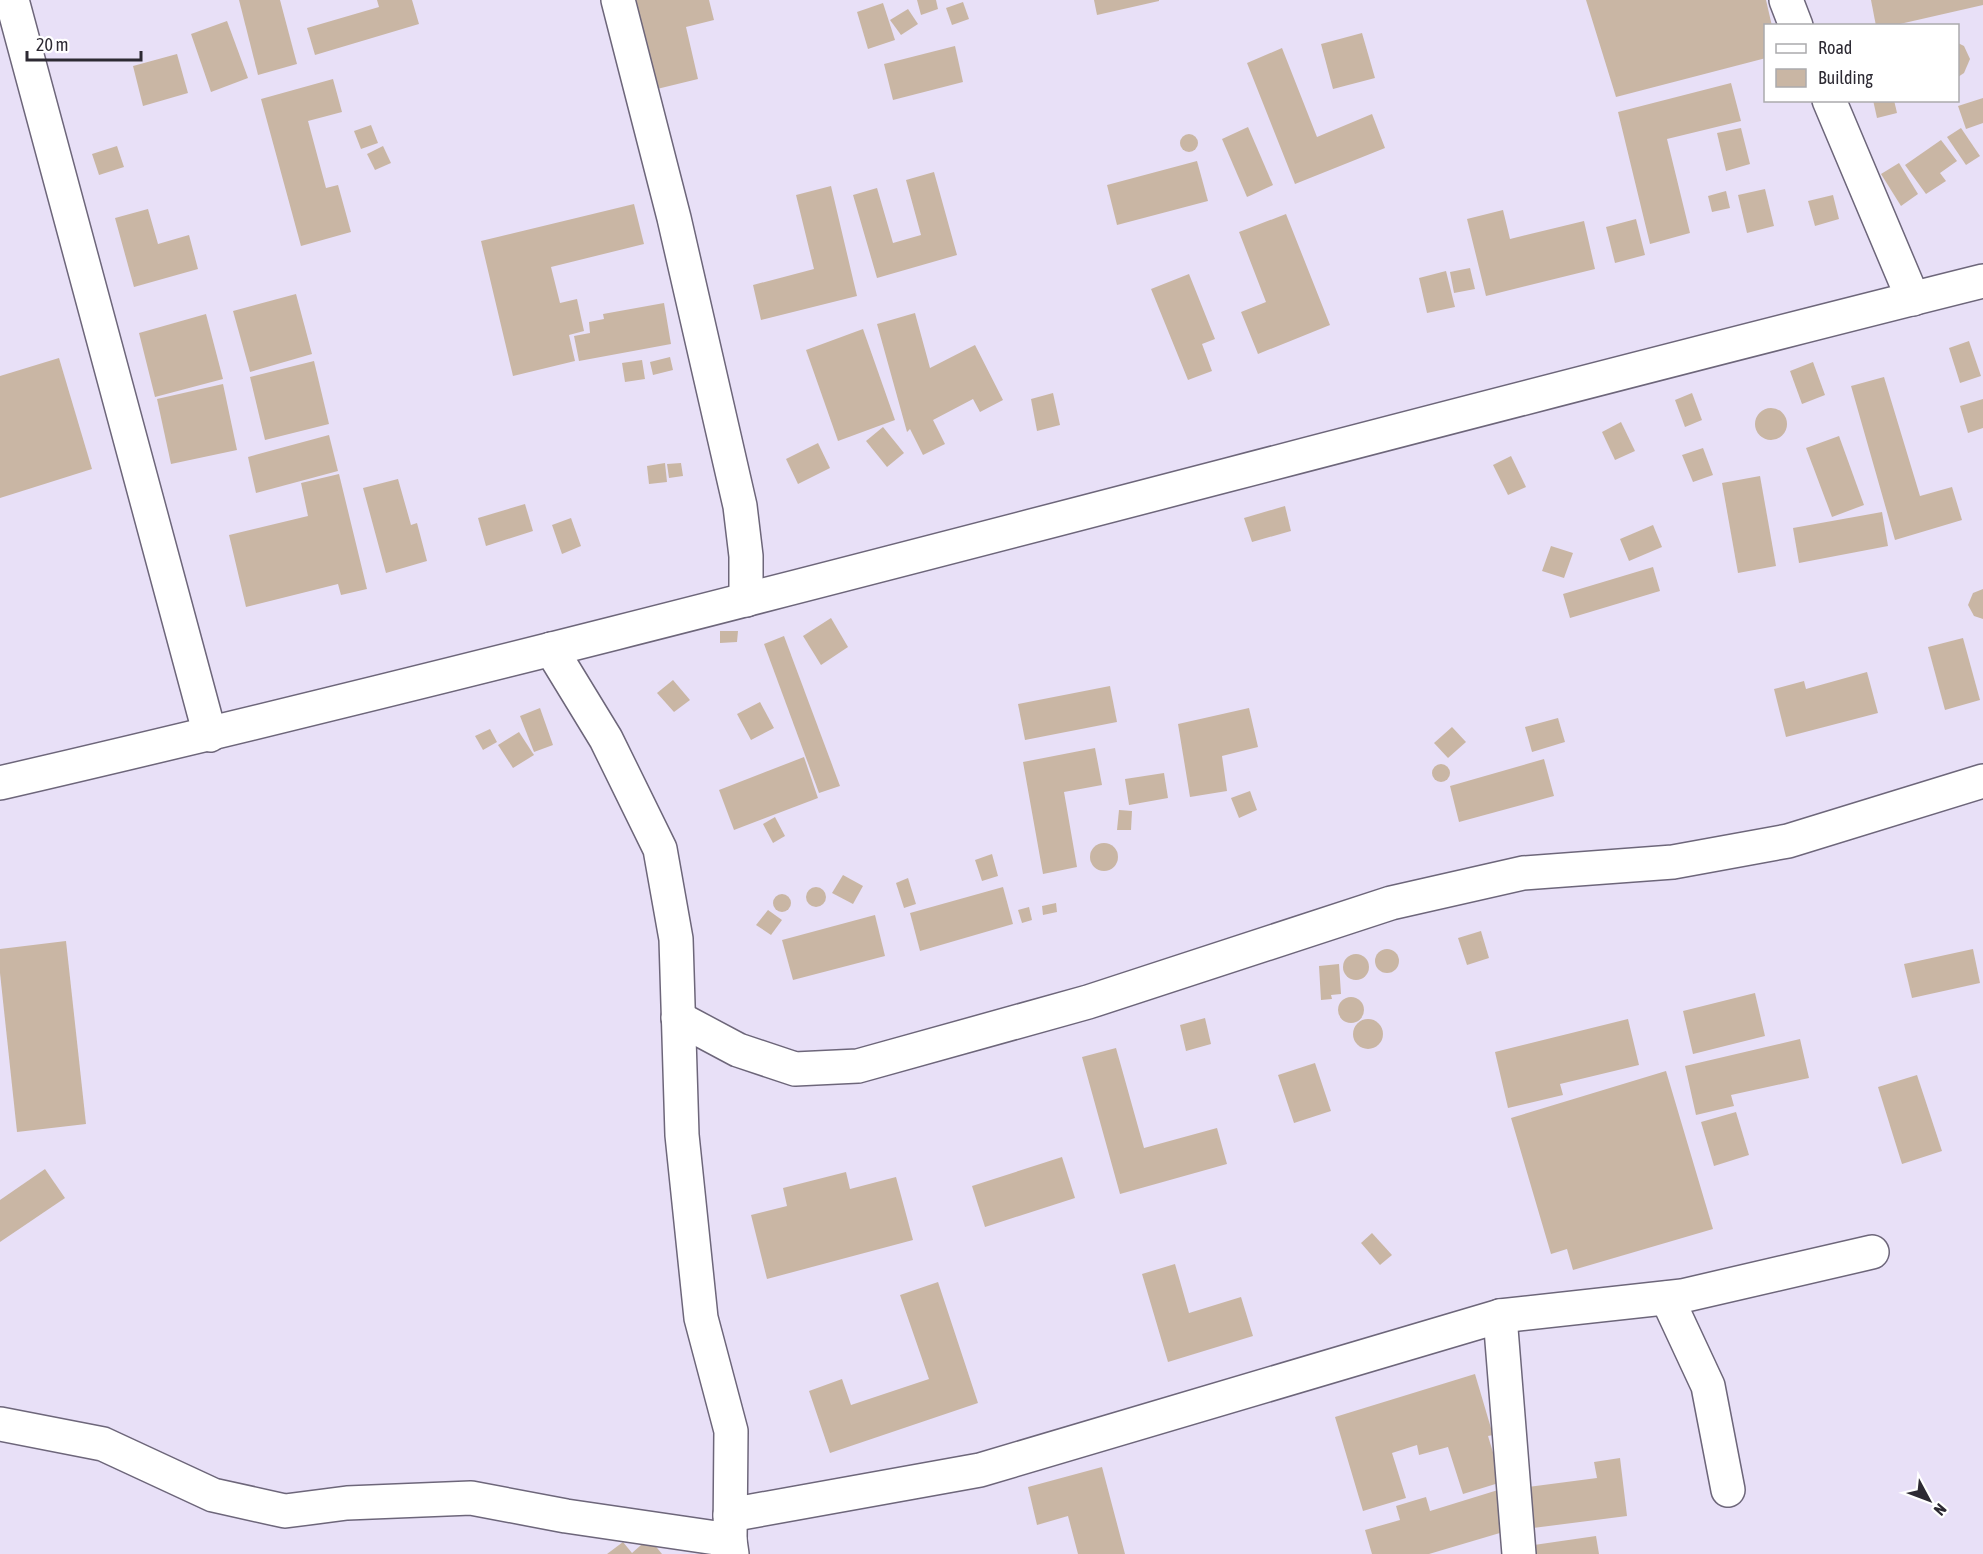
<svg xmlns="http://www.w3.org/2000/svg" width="1983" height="1554" font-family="'Asap Condensed',sans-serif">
<rect width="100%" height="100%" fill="#e8e0f7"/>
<g fill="#c9b6a4">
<path d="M239 0H280L297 64 258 75Z"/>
<path d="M377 0H412L419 24 315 55 307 28 379 7Z"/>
<path d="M636 0H709L714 20 686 27 698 79 657 89Z"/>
<path d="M917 0H936L938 9 921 15Z"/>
<path d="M1094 0H1159V1L1097 15Z"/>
<path d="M1586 0H1766L1772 26H1766V58L1616 97Z"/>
<path d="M1871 0H1983V5L1891 26H1876Z"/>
<path d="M963 2 969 19 952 25 946 8Z"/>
<path d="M883 3 895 40 868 49 857 12Z"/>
<path d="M908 9 918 24 901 35 890 20Z"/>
<path d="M227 21 248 78 211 92 191 34Z"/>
<path d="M1362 33 1375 78 1333 89 1321 44Z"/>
<path d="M1958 43 1964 46 1970 59 1964 73 1958 77Z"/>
<path d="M955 46 963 82 893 100 884 64Z"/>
<path d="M1282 48 1317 137 1372 114 1385 148 1295 184 1247 63Z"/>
<path d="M177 54 188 93 143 106 133 66Z"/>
<path d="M333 79 342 112 308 121 326 188 338 185 351 232 301 246 261 99Z"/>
<path d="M1731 83 1741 121 1667 139 1690 233 1650 244 1618 112Z"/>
<path d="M1983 98V123L1966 129 1958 106Z"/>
<path d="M1873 100H1894L1897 113 1877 118Z"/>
<path d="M371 125 378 143 361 149 354 131Z"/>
<path d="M1248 127 1273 185 1247 197 1222 139Z"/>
<path d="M1741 128 1750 164 1726 171 1717 133Z"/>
<path d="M1961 128 1980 156 1966 165 1947 137Z"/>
<circle cx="1189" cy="143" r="9"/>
<path d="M1941 140 1957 161 1940 173 1946 181 1926 194 1905 165Z"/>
<path d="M117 146 124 167 99 175 92 154Z"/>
<path d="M383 146 391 163 375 170 367 154Z"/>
<path d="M1197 161 1208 201 1117 225 1107 185Z"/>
<path d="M1899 163 1918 194 1901 206 1881 174Z"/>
<path d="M934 172 957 255 877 278 853 195 877 188 893 243 921 235 906 180Z"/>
<path d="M831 186 857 296 761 320 753 285 814 269 796 195Z"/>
<path d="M1765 189 1774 226 1747 233 1738 195Z"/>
<path d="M1726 191 1730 208 1712 212 1708 196Z"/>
<path d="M1833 195 1839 219 1815 226 1808 201Z"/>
<path d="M634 204 644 244 551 267 560 303 577 299 584 331 569 335 575 361 513 376 481 241Z"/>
<path d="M148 209 158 244 189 235 198 269 134 287 115 218Z"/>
<path d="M1503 210 1510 239 1584 221 1595 269 1486 296 1467 219Z"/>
<path d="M1286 214 1330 325 1258 354 1241 312 1266 302 1239 232Z"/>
<path d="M1636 219 1645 255 1615 263 1606 227Z"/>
<path d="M1470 268 1475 289 1454 293 1450 272Z"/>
<path d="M1446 271 1455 307 1427 313 1419 278Z"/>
<path d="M1189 274 1215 339 1202 344 1212 371 1188 380 1151 289Z"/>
<path d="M296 294 312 354 250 372 233 311Z"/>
<path d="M664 303 671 344 579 361 574 336 590 333 589 322 604 319 603 314Z"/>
<path d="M915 313 930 368 975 345 1003 400 980 412 973 399 933 420 945 444 923 455 910 429 907 432 877 324Z"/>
<path d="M206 314 223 379 155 397 139 333Z"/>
<path d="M863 329 895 420 838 441 806 350Z"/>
<path d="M1969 341 1981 376 1960 383 1949 348Z"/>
<path d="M670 357 673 370 653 375 650 362Z"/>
<path d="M59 358 92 469 0 498V376Z"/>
<path d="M642 360 645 379 625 382 622 363Z"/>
<path d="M314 361 329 424 265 440 250 377Z"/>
<path d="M1813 362 1825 395 1802 404 1790 371Z"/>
<path d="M1884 377 1920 496 1952 487 1962 520 1895 540 1851 386Z"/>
<path d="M223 384 237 450 171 464 157 399Z"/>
<path d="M1053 393 1060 425 1037 431 1031 399Z"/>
<path d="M1692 393 1702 420 1685 427 1675 400Z"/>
<path d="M1983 399V428L1968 433 1960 406Z"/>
<circle cx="1771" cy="424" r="16"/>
<path d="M1621 422 1635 451 1615 460 1602 432Z"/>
<path d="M883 427 904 453 887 467 866 441Z"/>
<path d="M329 435 338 471 256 493 248 457Z"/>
<path d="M1839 436 1864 505 1832 517 1806 448Z"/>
<path d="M818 443 830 468 798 484 786 459Z"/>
<path d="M1703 448 1713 475 1693 482 1682 455Z"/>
<path d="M1511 456 1526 487 1508 495 1493 465Z"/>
<path d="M665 463 667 482 649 484 647 466Z"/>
<path d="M681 463 683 476 669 478 667 464Z"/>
<path d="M339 474 367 589 341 595 338 584 246 607 229 535 308 516 301 483Z"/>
<path d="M1760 476 1776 566 1738 573 1722 483Z"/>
<path d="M398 479 411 525 417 523 427 561 386 573 363 488Z"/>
<path d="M525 504 533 531 486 546 478 518Z"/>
<path d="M1285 506 1291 531 1252 542 1244 518Z"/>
<path d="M1882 512 1888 546 1799 563 1793 528Z"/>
<path d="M571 518 581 546 562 554 552 525Z"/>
<path d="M1653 525 1662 547 1629 561 1620 539Z"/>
<path d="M1551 546 1573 553 1564 578 1542 571Z"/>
<path d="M1653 567 1660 591 1570 618 1563 594Z"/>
<path d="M1983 589V619L1974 616 1968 605 1973 593Z"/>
<path d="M831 618 848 647 821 665 803 636Z"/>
<path d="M720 631H738L737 642 720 643Z"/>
<path d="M784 636 840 786 819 793 764 644Z"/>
<path d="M1963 638 1980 700 1945 710 1928 647Z"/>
<path d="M1867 672 1878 713 1786 737 1774 689 1804 681 1806 689Z"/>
<path d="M673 680 690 700 674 712 657 693Z"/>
<path d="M1110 686 1117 722 1025 740 1018 704Z"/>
<path d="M760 702 774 728 751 740 737 714Z"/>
<path d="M540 708 553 745 534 752 520 716Z"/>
<path d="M1249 708 1258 747 1222 756 1227 791 1190 797 1178 724Z"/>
<path d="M1558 718 1565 742 1532 752 1525 727Z"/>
<path d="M1452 727 1466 742 1448 758 1434 743Z"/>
<path d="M490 729 497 742 483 750 475 736Z"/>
<path d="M519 732 534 755 513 768 498 745Z"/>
<path d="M1095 748 1102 785 1064 792 1077 867 1043 874 1023 762Z"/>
<path d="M804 757 818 798 734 830 719 790Z"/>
<path d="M1544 759 1554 796 1459 822 1450 786Z"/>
<circle cx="1441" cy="773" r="9"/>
<path d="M1164 773 1168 798 1129 805 1125 779Z"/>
<path d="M1250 791 1257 810 1239 818 1231 798Z"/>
<path d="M1119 810 1132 811 1131 830H1117Z"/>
<path d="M775 817 785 836 773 843 763 824Z"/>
<circle cx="1104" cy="857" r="14"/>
<path d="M992 854 998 876 982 881 975 860Z"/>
<path d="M843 875 863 886 853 904 832 893Z"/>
<path d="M908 878 916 904 904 908 896 883Z"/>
<path d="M1003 887 1013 924 920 951 910 913Z"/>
<circle cx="816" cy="897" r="10"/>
<circle cx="782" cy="903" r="9"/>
<path d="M1056 903 1057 912 1043 915 1042 906Z"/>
<path d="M1029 907 1032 920 1022 923 1018 910Z"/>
<path d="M768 910 782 920 771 935 756 925Z"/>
<path d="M875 915 885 956 793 980 782 940Z"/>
<path d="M1481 931 1489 958 1467 965 1458 938Z"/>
<path d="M66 941 86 1124 17 1132 0 973V949Z"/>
<circle cx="1387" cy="961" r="12"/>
<path d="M1973 949 1980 983 1912 998 1904 964Z"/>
<circle cx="1356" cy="967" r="13"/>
<path d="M1339 964 1341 994 1331 995 1332 999 1321 1000 1319 966Z"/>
<path d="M1755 993 1765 1036 1693 1054 1683 1011Z"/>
<circle cx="1351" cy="1010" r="13"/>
<path d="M1205 1018 1211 1044 1186 1051 1180 1025Z"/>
<path d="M1628 1019 1639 1065 1560 1084 1563 1095 1508 1108 1495 1052Z"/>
<circle cx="1368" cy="1034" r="15"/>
<path d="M1800 1039 1809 1078 1731 1095 1734 1106 1696 1115 1685 1066Z"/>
<path d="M1116 1048 1144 1148 1217 1128 1227 1164 1120 1194 1082 1057Z"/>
<path d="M1315 1063 1331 1111 1294 1123 1278 1075Z"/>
<path d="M1666 1071 1713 1229 1573 1270 1567 1249 1551 1254 1511 1118Z"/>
<path d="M1917 1075 1942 1151 1902 1164 1878 1087Z"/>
<path d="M1736 1112 1749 1155 1714 1166 1701 1122Z"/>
<path d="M1062 1157 1075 1198 985 1227 972 1186Z"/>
<path d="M45 1169 65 1198 0 1242V1200Z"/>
<path d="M846 1172 850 1189 896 1177 913 1240 767 1279 751 1215 787 1206 783 1188Z"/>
<path d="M1372 1233 1392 1255 1380 1265 1361 1243Z"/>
<path d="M1175 1264 1189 1313 1241 1297 1253 1336 1168 1362 1142 1274Z"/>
<path d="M938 1282 978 1403 830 1453 809 1391 842 1379 851 1405 929 1379 900 1295Z"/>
<path d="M1475 1374 1493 1435 1488 1436 1502 1482 1463 1494 1448 1447 1419 1455 1417 1445 1392 1453 1406 1498 1363 1511 1335 1417Z"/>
<path d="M1620 1458 1627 1516 1533 1528 1528 1487 1597 1478 1594 1462Z"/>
<path d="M1102 1467 1125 1554H1078L1068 1516 1037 1525 1028 1487Z"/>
<path d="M1498 1490 1510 1530 1429 1554H1372L1365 1530 1400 1520 1396 1506 1426 1497 1430 1511Z"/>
<path d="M1596 1536 1599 1554H1528L1527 1546Z"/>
<path d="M649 1538 662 1554H607L623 1542 632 1553Z"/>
</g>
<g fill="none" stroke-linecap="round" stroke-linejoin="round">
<g stroke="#6d667a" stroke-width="36">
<g id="street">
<path d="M12 0 210 735"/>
<path d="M618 0 674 218 740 506 746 556V600"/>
<path d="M1786 0 1796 26"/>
<path d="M1829 100 1913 299"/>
<path d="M551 649 606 739 660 849 676 939 682 1135 701 1318 731 1431 730 1540 732 1554"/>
<path d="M0 783C664 629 1322 446 1983 281"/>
<path d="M678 1018 738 1050 795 1069 858 1066 1088 1002 1391 903 1523 873 1673 862 1788 841 1983 781"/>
<path d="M1667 1298 1708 1386 1728 1490"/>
<path d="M1500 1316 1519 1554"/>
<path d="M0 1424 103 1444 213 1495 285 1511 347 1503 471 1498 566 1516 730 1540"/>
<path d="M730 1515 980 1470 1500 1316 1682 1296 1872 1252"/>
</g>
</g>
<use href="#street" stroke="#fff" stroke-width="33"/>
</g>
<rect x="1764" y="24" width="195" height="78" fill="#ffffff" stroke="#abaaad" stroke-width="1.5"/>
<rect x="1776" y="44" width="30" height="9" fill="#ffffff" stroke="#abaaad" stroke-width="1.5"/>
<text x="1818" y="54" font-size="18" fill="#2d2a33">Road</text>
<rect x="1776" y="69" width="30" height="18" fill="#c9b6a4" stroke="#abaaad" stroke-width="1.5"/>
<text x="1818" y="84" font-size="18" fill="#2d2a33">Building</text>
<g transform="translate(1929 1500) rotate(131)" stroke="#ffffff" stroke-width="4.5" paint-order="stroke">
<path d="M0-4.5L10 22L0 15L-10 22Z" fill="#2d2a33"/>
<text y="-9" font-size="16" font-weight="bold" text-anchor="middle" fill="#2d2a33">N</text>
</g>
<path d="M27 51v9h114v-9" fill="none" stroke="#2d2a33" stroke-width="3"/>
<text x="36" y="51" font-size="18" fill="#2d2a33" stroke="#ffffff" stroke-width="4.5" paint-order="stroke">20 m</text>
</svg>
